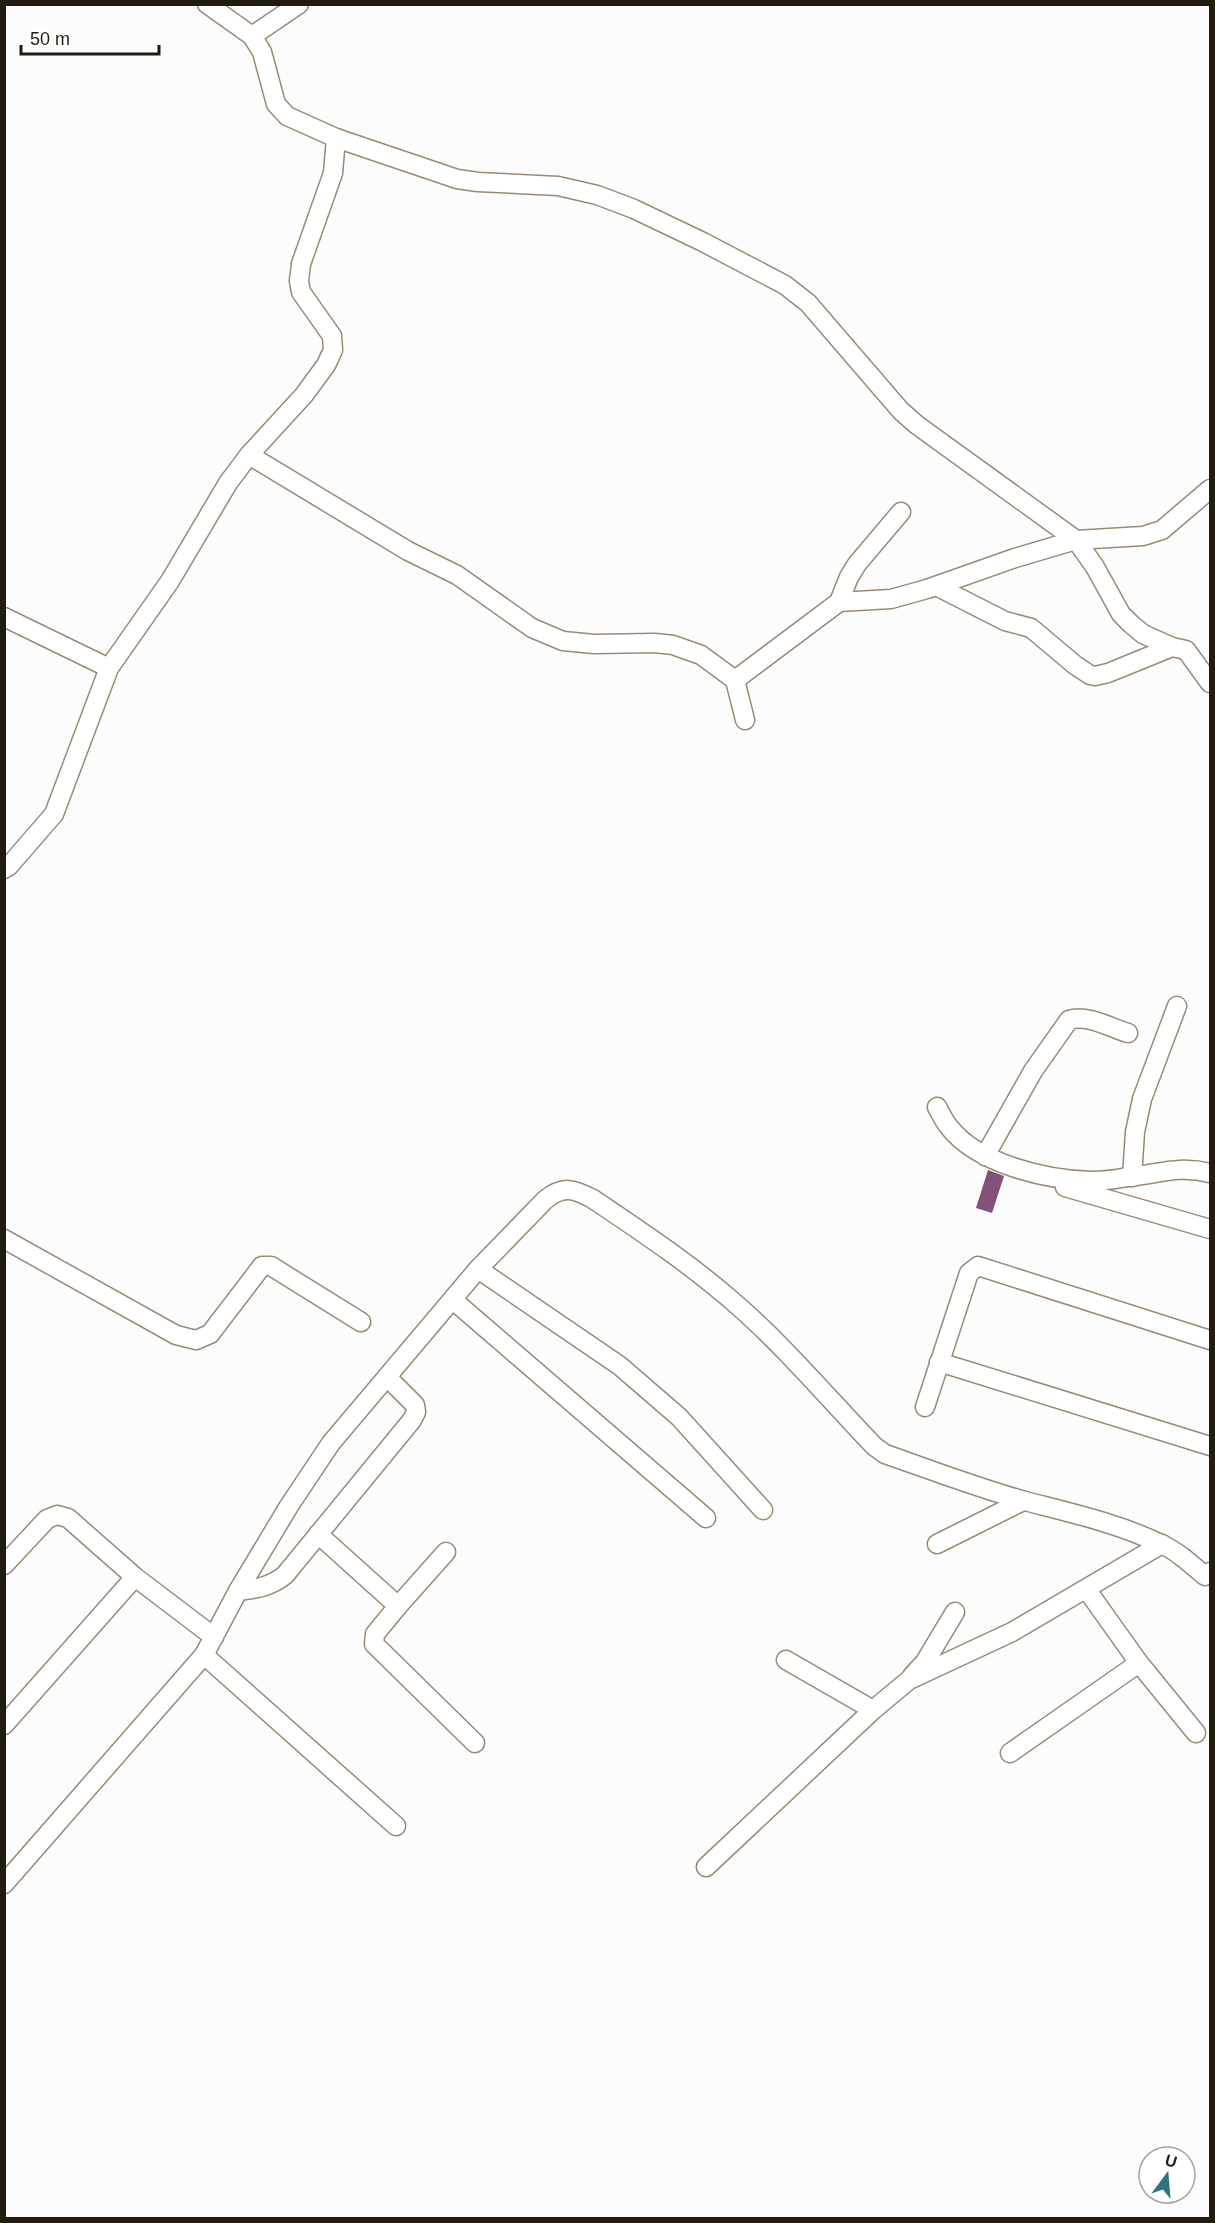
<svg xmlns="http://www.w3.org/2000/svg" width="1215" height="2223" font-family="Helvetica,sans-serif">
<rect width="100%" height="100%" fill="#fcfcfc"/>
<path fill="#81517a" d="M988 1170 1004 1176 992 1213 976 1208Z"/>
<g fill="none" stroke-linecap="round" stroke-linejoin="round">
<g stroke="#9c8974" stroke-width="21">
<g id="street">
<path d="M207 4 252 36 262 52 276 104 287 116 336 138 457 179 478 182 558 186 597 195 634 209 703 242 785 285 808 303 901 411 917 425 1076 540 1095 567 1121 614 1131 624 1143 634 1172 647 1186 650 1210 683"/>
<path d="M252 36 299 4"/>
<path d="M249 455 408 551 457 575 532 628 563 641 594 644 655 643 673 645 701 655 735 680 745 720"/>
<path d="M936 586 1005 621 1031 628 1075 665 1090 675 1095 676 1108 673 1172 647"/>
<path d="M839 602 891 599 927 589 1015 558 1076 540 1143 536 1162 530 1210 489"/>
<path d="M4 617 109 668"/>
<path d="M735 680 839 602 849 577 857 564 901 512"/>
<path d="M4 869 9 866 54 814 109 668 170 581 228 483 249 455 304 395 326 365 333 350 332 336 301 292 299 281 301 264 333 173 336 138"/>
<path d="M937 1107C941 1114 944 1121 949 1127 978 1164 1046 1180 1092 1181 1104 1181 1117 1179 1128 1177 1159 1174 1178 1165 1210 1173"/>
<path d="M985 1156 1033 1071 1069 1020C1087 1014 1111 1028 1128 1033"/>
<path d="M1132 1177 1135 1132 1142 1099 1177 1006"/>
<path d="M1065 1187 1210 1229"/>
<path d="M4 1239 176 1335 196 1340 210 1334 262 1266H271L361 1322"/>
<path d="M478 1269 620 1366 679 1417 763 1510"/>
<path d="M453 1300 706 1518"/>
<path d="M939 1362 1210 1446"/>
<path d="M925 1407 969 1273 978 1266 1210 1340"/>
<path d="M318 1534 398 1606 375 1634 374 1644 475 1743"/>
<path d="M937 1544 1023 1501"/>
<path d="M4 1565 47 1519 57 1515 68 1518 135 1577 214 1637"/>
<path d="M1087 1590 1139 1663 1196 1733"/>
<path d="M238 1591C256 1589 270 1587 285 1575L412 1420 416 1412 415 1405 387 1377"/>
<path d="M398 1606 446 1552"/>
<path d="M204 1655 396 1826"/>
<path d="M786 1660 873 1710"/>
<path d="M912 1676 925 1662 955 1612"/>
<path d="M4 1725 135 1577"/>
<path d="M1010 1753 1139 1663"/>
<path d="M706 1867 873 1710 909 1680 1012 1632 1162 1544"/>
<path d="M4 1884 204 1655 238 1591 289 1506 331 1443 478 1269 545 1200C563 1185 574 1189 593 1199 642 1232 693 1266 737 1305 786 1348 829 1399 874 1446L885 1454C931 1470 978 1488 1025 1501 1071 1513 1117 1523 1161 1544 1177 1551 1191 1564 1205 1576L1210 1572"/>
</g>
</g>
<use href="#street" stroke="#fff" stroke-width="18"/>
</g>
<rect width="1215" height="2223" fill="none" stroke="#221b12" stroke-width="12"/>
<g transform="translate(1167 2175) rotate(16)"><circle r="28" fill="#ffffff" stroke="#a7a4a0" stroke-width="1.5"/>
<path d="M0-4.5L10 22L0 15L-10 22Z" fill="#2f7482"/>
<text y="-9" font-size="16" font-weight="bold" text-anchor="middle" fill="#221b12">U</text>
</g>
<path d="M21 45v9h138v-9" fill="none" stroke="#221b12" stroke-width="3"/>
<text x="30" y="45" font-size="18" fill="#221b12" stroke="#ffffff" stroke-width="4.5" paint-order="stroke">50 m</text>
</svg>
